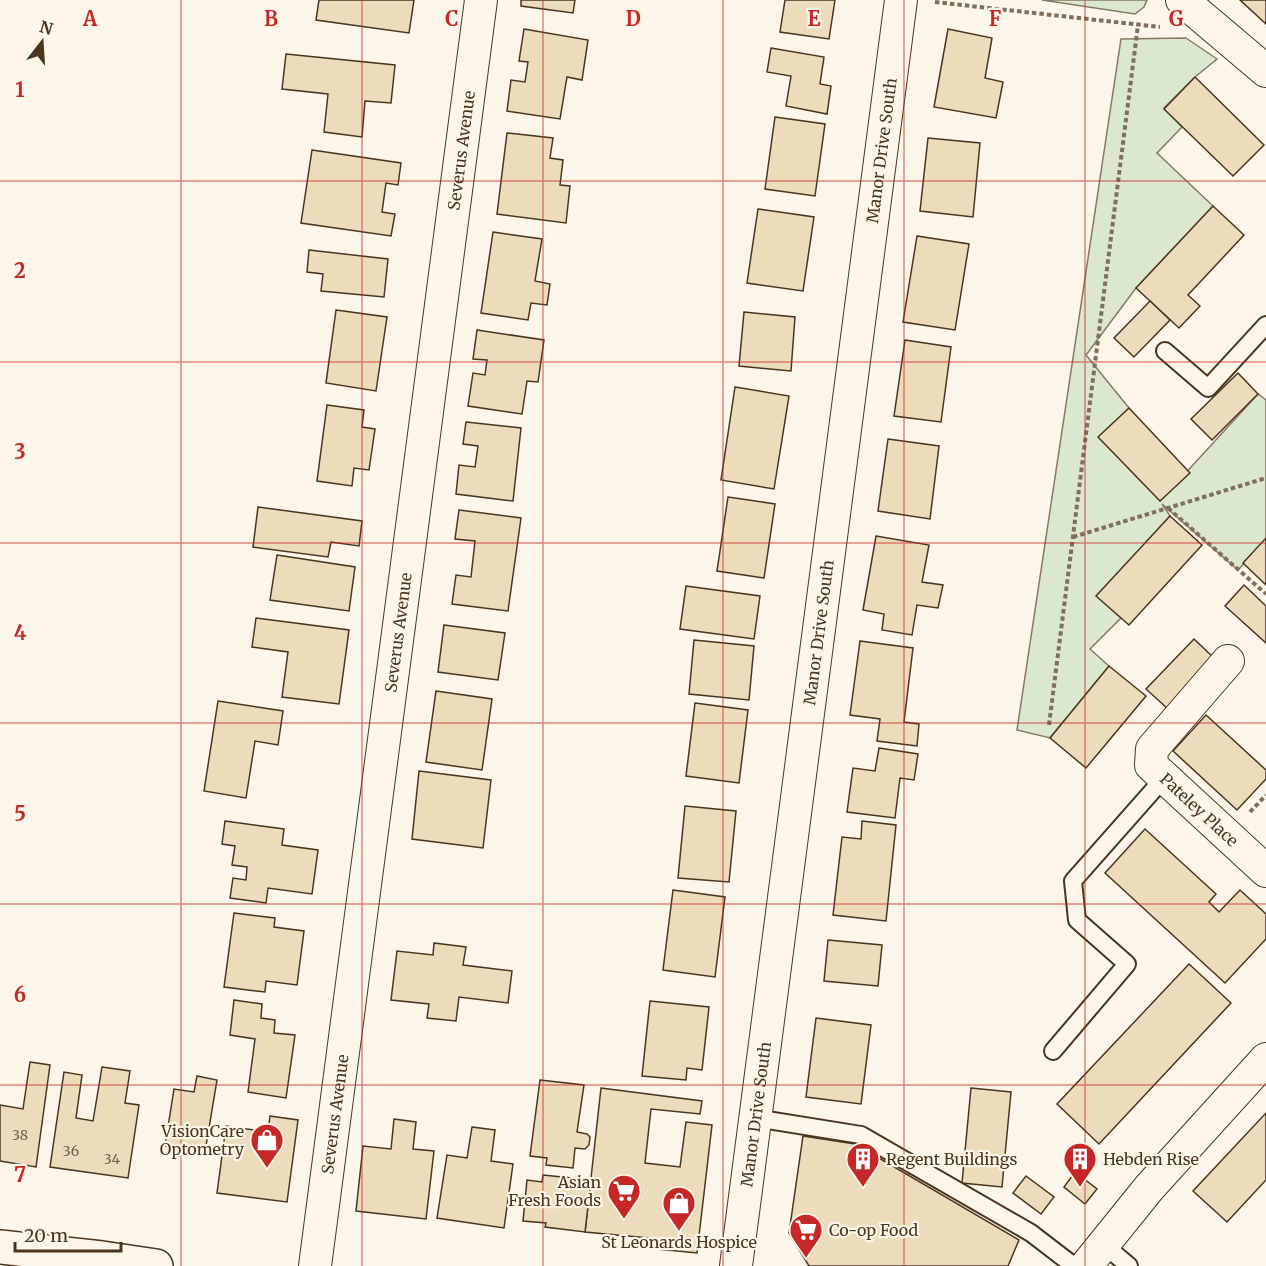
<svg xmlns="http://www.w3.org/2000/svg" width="1266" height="1266" font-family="Merriweather,serif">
<rect width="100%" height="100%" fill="#fbf6e9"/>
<g fill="#dce7d0" stroke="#887966" stroke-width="1.5">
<path d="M1042 0H1147L1144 7 1135 14Z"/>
<path d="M1186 38 1217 59 1195 77 1164 108 1182 127 1157 153 1213 206 1136 288 1086 355 1129 408 1099 437 1160 501 1258 394 1266 400V539L1238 570 1162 504 1170 516 1097 596 1121 618 1090 649 1109 666 1050 738 1017 730 1121 39Z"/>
</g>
<g fill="#ecdcbc" stroke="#4a3520" stroke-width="1.5">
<path d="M319 0H414L409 33 316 20Z"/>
<path d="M521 0H575L573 13 521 6Z"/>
<path d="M785 0H835L829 39 780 32Z"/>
<path d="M1240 0H1266V24Z"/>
<path d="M524 29 588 40 582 80 567 77 560 119 507 111 511 80 525 82 528 62 519 61Z"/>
<path d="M948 29 992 38 985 78 1003 82 996 118 934 107Z"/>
<path d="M771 48 824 57 820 84 831 86 827 114 786 106 791 76 767 72Z"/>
<path d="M286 54 395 65 391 103 365 101 362 137 324 132 328 94 282 89Z"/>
<path d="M1195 77 1264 145 1233 176 1164 109Z"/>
<path d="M775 117 825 124 815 196 765 189Z"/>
<path d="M507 133 553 138 550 158 563 160 560 185 570 186 566 223 497 214Z"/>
<path d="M928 138 980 143 973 217 920 211Z"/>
<path d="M312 150 401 163 398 185 386 183 382 212 395 214 391 236 301 223Z"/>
<path d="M1213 206 1244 235 1188 295 1200 306 1179 328 1136 288Z"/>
<path d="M758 209 814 217 803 291 747 283Z"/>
<path d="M493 232 542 239 535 281 550 284 547 305 531 303 528 320 481 313Z"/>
<path d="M917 236 969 244 955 330 903 322Z"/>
<path d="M309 250 388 259 384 297 321 291 323 274 307 272Z"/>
<path d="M1150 301 1170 320 1134 357 1114 338Z"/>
<path d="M336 310 387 317 376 391 326 383Z"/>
<path d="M744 312 795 317 791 371 739 366Z"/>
<path d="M477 330 544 340 538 382 527 381 522 414 468 406 473 373 485 375 487 360 473 359Z"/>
<path d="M905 340 951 347 941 422 894 416Z"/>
<path d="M1238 373 1258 394 1212 440 1191 419Z"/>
<path d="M735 387 789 396 774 489 721 480Z"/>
<path d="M327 405 364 410 362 427 375 429 369 470 354 468 352 486 317 481Z"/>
<path d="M1129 408 1190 473 1160 501 1098 437Z"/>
<path d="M466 422 521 428 513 501 456 494 459 465 475 467 478 446 463 444Z"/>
<path d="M888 439 939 446 930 519 878 511Z"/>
<path d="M728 497 775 504 764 578 717 571Z"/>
<path d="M258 507 362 521 359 546 331 542 328 557 253 547Z"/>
<path d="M459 510 521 518 508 611 452 604 456 575 471 577 475 541 455 539Z"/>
<path d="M1170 516 1202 545 1129 625 1096 596Z"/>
<path d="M876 536 929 545 922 582 943 585 938 608 917 605 912 635 882 630 884 614 863 610Z"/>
<path d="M1266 538V585L1243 563Z"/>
<path d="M277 555 355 567 349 611 270 600Z"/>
<path d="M1244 585 1266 606V643L1225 606Z"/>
<path d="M686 586 760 596 754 639 680 629Z"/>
<path d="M256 618 349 630 339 704 282 697 288 652 252 647Z"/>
<path d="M444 625 505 633 498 680 438 672Z"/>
<path d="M1194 639 1214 658 1167 708 1146 689Z"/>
<path d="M694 640 754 646 749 700 689 694Z"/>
<path d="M860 641 913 648 904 722 919 724 917 746 877 741 880 719 850 715Z"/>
<path d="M1109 666 1146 696 1086 768 1050 738Z"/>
<path d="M436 691 492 699 482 770 426 762Z"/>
<path d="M218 701 283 711 278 745 255 741 246 798 204 791Z"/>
<path d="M695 703 748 710 739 783 686 776Z"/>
<path d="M1206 715 1266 770V779L1237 810 1173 751Z"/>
<path d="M879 748 918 754 914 780 900 778 895 818 847 812 853 768 875 771Z"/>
<path d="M419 771 491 780 483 848 412 839Z"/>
<path d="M685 806 736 811 729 882 678 878Z"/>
<path d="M225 821 284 829 282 845 318 850 312 894 268 888 266 903 230 898 233 878 246 880 247 867 232 865 235 846 222 844Z"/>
<path d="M862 821 896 825 886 921 833 915 842 837 861 839Z"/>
<path d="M1145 829 1216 894 1209 902 1219 912 1240 890 1266 914V939L1225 983 1105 873Z"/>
<path d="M673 890 725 897 715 977 663 970Z"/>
<path d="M234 913 275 918 274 927 304 931 297 985 266 981 265 992 224 987Z"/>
<path d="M828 940 882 945 878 986 824 981Z"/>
<path d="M434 943 466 947 463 965 512 971 508 1003 459 997 456 1021 427 1018 429 1004 391 1000 397 951 433 955Z"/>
<path d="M1189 964 1231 1003 1099 1144 1057 1104Z"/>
<path d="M234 1000 262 1004 261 1018 275 1020 274 1033 295 1035 286 1098 248 1092 255 1039 230 1035Z"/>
<path d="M650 1001 709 1007 702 1070 687 1068 686 1080 642 1076Z"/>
<path d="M816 1018 871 1025 861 1104 806 1097Z"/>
<path d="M30 1062 50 1065 36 1167 0 1161V1105L23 1109Z"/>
<path d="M102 1067 130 1071 125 1103 139 1105 128 1178 50 1167 64 1072 82 1075 76 1118 93 1121Z"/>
<path d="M197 1076 217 1080 205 1152 165 1146 174 1089 194 1092Z"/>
<path d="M540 1080 584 1085 577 1132 587 1134 590 1137 589 1145 585 1149 575 1148 573 1168 546 1165 547 1158 530 1156Z"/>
<path d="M601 1088 702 1101 700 1114 651 1109 645 1163 680 1167 686 1122 712 1125 697 1253 657 1249 659 1239 585 1232Z"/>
<path d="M971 1088 1011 1092 1002 1187 962 1183Z"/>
<path d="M1266 1113V1180L1227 1222 1193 1191Z"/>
<path d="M270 1116 298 1120 287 1202 217 1193 226 1126 268 1132Z"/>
<path d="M394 1119 416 1122 413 1149 434 1151 426 1219 356 1211 363 1146 391 1149Z"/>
<path d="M472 1127 495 1130 491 1161 513 1164 504 1228 437 1218 447 1155 467 1158Z"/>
<path d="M803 1136 855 1144 1019 1240 1008 1266H809L789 1233Z"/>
<path d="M1075 1172 1097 1189 1085 1204 1064 1187Z"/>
<path d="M543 1175 591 1180 585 1232 545 1227 546 1223 523 1221 527 1180 542 1182Z"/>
<path d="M1026 1176 1054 1197 1041 1214 1013 1193Z"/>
</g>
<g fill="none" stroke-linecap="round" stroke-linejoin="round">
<g stroke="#4a3520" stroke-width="20">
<g id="service">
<path d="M1165 351 1208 388 1266 325"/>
<path d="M1053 1051 1127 964 1077 920 1073 881 1164 778"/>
<path d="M755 1118 861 1135 1031 1233 1074 1266"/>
<path d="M1104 1245 1129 1266"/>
</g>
</g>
<g stroke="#4a3520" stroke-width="34">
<g id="minor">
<path d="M1182 0 1266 71"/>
<path id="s1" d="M1228 661 1152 749 1151 765 1266 871"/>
<path id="s2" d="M315 1266 481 0"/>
<path id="s3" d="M736 1266 901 0"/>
<path d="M1086 1266 1149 1188 1266 1059"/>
</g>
</g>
<g stroke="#4a3520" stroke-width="36">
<path id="secondary" d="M0 1247 102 1258 156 1266"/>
</g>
<g stroke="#7f6f5c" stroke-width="4" stroke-dasharray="4.5 3" stroke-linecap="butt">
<path d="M935 2 1160 27"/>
<path d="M1168 508 1266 594"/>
<path d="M1073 537 1266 478"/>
<path d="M1049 725 1138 25"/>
<path d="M1250 812 1266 795"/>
</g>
<use href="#service" stroke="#fbf6e9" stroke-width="16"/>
<use href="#minor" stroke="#fbf6e9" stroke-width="32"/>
<use href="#secondary" stroke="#fbf6e9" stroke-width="33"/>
</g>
<path fill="none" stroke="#c62828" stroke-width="1.5" stroke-opacity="0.55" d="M181 0V1266M362 0V1266M543 0V1266M723 0V1266M904 0V1266M1085 0V1266M0 181H1266M0 362H1266M0 543H1266M0 723H1266M0 904H1266M0 1085H1266"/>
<defs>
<g id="shop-pin" transform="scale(1.725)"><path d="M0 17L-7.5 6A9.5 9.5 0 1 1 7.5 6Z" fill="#c62828" stroke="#fbf6e9"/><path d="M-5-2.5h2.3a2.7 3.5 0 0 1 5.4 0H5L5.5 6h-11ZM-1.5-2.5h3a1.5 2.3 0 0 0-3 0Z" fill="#fff"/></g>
<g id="building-pin" transform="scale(1.725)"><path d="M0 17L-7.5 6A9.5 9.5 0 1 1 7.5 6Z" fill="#c62828" stroke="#fbf6e9"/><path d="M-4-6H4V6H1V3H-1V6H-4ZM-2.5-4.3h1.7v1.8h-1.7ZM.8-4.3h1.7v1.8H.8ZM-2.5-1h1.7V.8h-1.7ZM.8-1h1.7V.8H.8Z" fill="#fff"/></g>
<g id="supermarket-pin" transform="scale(1.725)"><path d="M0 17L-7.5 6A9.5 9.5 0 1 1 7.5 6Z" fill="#c62828" stroke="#fbf6e9"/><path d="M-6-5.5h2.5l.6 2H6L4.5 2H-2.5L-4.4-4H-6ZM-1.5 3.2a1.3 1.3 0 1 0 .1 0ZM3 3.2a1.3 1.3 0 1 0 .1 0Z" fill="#fff"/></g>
</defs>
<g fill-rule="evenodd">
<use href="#shop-pin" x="267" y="1140"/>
<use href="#building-pin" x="863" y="1159"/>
<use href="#building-pin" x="1080" y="1159"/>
<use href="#supermarket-pin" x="624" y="1191"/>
<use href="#shop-pin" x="679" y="1203"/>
<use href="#supermarket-pin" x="806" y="1230"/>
</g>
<g text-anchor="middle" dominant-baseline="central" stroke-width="4.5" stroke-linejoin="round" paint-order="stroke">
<g font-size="14" fill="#725f47">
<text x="20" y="1135">38</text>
<text x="71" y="1151">36</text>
<text x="112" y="1159">34</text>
</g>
<g font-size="16" fill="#4a3520" stroke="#fbf6e9">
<text stroke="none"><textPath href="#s2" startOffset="1125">Severus Avenue</textPath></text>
<text stroke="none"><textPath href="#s3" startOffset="1125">Manor Drive South</textPath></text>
<text stroke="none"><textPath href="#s2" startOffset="639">Severus Avenue</textPath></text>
<text stroke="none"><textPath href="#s3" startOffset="639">Manor Drive South</textPath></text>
<text stroke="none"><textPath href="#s1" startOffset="198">Pateley Place</textPath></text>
<text stroke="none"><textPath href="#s2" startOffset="153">Severus Avenue</textPath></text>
<text stroke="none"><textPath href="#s3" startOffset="153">Manor Drive South</textPath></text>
</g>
<g font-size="16" fill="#4a3520" stroke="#fbf6e9" text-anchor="start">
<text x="244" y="1131" text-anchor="end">VisionCare<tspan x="244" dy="18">Optometry</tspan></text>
<text x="886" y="1159">Regent Buildings</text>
<text x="1103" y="1159">Hebden Rise</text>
<text x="601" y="1182" text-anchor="end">Asian<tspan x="601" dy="18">Fresh Foods</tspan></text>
<text x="829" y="1230">Co-op Food</text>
<text x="679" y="1242" text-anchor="middle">St Leonards Hospice</text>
</g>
</g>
<g font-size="20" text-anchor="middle" font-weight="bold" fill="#c62828" stroke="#fbf6e9" stroke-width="4.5" stroke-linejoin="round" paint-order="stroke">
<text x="90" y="26">A</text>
<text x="271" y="26">B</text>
<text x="452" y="26">C</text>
<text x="633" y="26">D</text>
<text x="814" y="26">E</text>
<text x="995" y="26">F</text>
<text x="1176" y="26">G</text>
<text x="20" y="97">1</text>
<text x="20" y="278">2</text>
<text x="20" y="459">3</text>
<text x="20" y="640">4</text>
<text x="20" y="821">5</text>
<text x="20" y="1002">6</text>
<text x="20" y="1182">7</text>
</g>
<g transform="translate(42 42) rotate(17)" stroke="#fbf6e9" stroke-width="4.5" paint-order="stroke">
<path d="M0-4.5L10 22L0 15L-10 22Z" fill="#4a3520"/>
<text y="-9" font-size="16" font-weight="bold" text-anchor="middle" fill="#4a3520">N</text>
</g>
<path d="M15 1242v9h106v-9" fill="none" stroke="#4a3520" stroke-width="3"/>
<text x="24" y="1242" font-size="18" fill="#4a3520" stroke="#fbf6e9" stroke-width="4.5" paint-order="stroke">20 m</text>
</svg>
